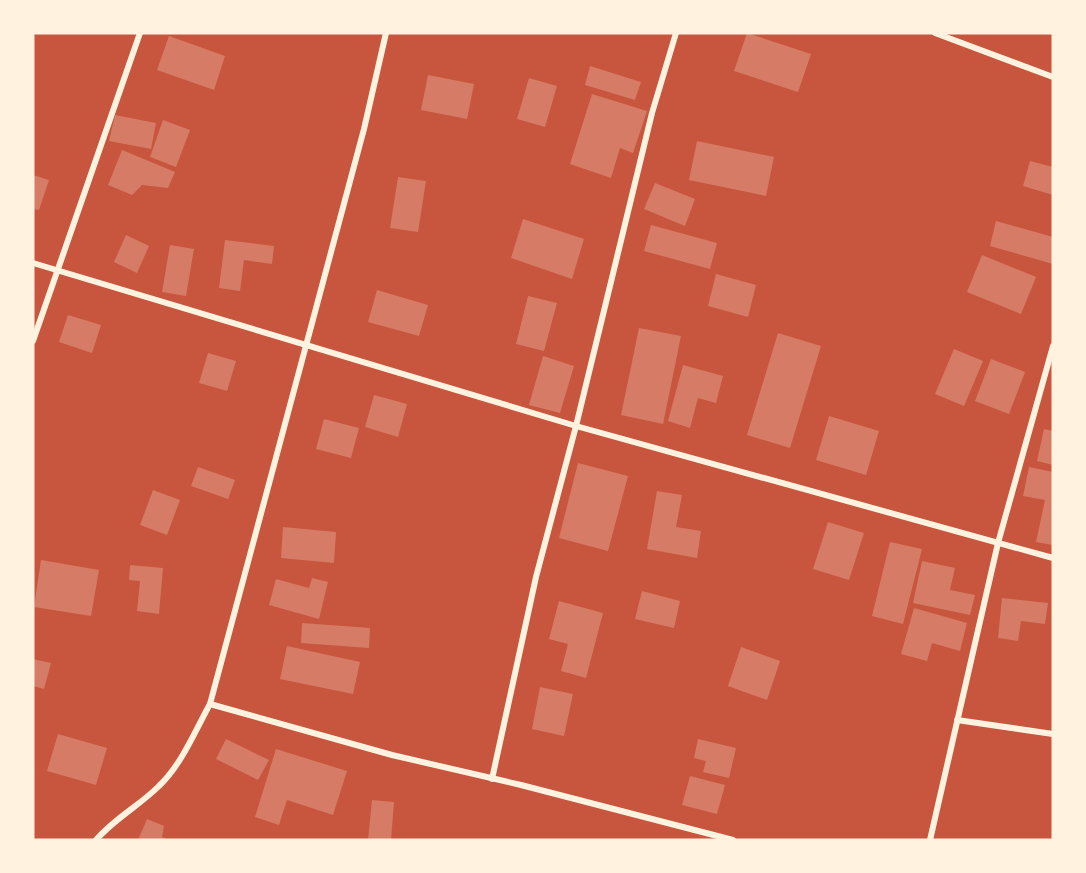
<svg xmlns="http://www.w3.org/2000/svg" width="1086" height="873" font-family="Barlow,sans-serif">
<rect width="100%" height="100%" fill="#c8553d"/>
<g fill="#d67c66">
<path d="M747 33 811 54 798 92 734 71Z"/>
<path d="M169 36 225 56 214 90 157 70Z"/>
<path d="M590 66 641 82 635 100 585 85Z"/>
<path d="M428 75 474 84 467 119 421 110Z"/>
<path d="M529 78 557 86 545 127 517 119Z"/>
<path d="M592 94 647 111 633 153 620 148 611 178 570 164Z"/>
<path d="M115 115 156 123 151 149 109 141Z"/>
<path d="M163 120 190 130 176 167 150 157Z"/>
<path d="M697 141 774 157 766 196 689 180Z"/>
<path d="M122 150 175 172 168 188 142 185 132 195 108 185Z"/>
<path d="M1030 161 1053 167V195L1023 186Z"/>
<path d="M33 175 49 180 39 210 33 209Z"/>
<path d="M398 177 426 181 418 232 390 228Z"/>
<path d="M655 183 695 199 685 226 644 209Z"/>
<path d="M523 219 584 239 572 279 511 258Z"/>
<path d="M996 221 1053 237V264L990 246Z"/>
<path d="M651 225 717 243 710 269 644 251Z"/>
<path d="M126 235 149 246 137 273 114 262Z"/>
<path d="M225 240 274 246 272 264 244 260 240 291 219 288Z"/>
<path d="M170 245 194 249 186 296 162 292Z"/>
<path d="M982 255 1036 277 1021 314 967 292Z"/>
<path d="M716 274 756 285 748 317 708 306Z"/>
<path d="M377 290 428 305 419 336 368 322Z"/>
<path d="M528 296 557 303 544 351 516 344Z"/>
<path d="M68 315 101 325 92 353 59 342Z"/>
<path d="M639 328 681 336 663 424 621 415Z"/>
<path d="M778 333 821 346 790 448 747 435Z"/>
<path d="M954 349 983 361 964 406 935 394Z"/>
<path d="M208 353 236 361 227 391 199 383Z"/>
<path d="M543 356 574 366 560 413 529 405Z"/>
<path d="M991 359 1025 372 1009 414 975 401Z"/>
<path d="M683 365 723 376 716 403 698 398 690 428 668 421Z"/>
<path d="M374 395 407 404 398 437 365 427Z"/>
<path d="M829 416 879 431 866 475 816 460Z"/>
<path d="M324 419 359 428 351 458 316 449Z"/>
<path d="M1044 429 1053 431V465L1037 461Z"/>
<path d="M578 463 628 476 608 551 559 538Z"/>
<path d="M198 467 235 480 228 499 191 486Z"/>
<path d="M1029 467 1053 472V545L1036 542 1045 500 1023 496Z"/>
<path d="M153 490 180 500 167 535 140 525Z"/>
<path d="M657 491 682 495 676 527 701 531 697 558 647 549Z"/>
<path d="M828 522 864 533 849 580 813 569Z"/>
<path d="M283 527 336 532 334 563 281 558Z"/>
<path d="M890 542 922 549 903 624 872 616Z"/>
<path d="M41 560 99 570 91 616 34 607Z"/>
<path d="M922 561 955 568 950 590 975 595 970 615 913 603Z"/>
<path d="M130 565 163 568 159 614 137 611 140 581 129 580Z"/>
<path d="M312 578 328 582 319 619 269 605 276 579 309 588Z"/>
<path d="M642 591 680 601 674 628 635 619Z"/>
<path d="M1002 598 1048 603 1045 624 1021 621 1018 641 998 638Z"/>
<path d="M559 601 603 613 586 678 561 671 568 644 549 639Z"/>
<path d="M914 608 967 623 960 651 932 643 927 661 901 654Z"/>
<path d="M302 623 370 628 369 648 301 643Z"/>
<path d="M287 646 360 662 353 694 280 679Z"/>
<path d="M741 647 780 661 767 700 728 686Z"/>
<path d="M33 659 51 663 44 689 33 686Z"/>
<path d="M540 687 573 694 564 736 532 729Z"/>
<path d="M58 734 107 748 96 785 47 771Z"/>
<path d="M226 739 269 760 258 780 216 759Z"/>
<path d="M698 739 736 748 729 778 703 772 706 761 694 758Z"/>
<path d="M276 749 347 771 333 815 287 800 279 825 255 817Z"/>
<path d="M690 776 725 785 717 814 682 805Z"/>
<path d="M372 800 394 802 391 840H368Z"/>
<path d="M147 819 164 826 162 837 169 840H138Z"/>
</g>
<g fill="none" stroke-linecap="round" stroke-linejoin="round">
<g stroke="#fff3e0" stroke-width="6">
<path d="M935 33 1053 77"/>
<path d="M33 263 576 426 1053 558"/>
<path d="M33 341 140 33"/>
<path d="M210 704 392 755 521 785 733 840"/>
<path d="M957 720 1053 734"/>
<path d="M492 779 536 577 576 426 652 113 676 33"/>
<path d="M96 840C115 818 139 806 159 786 182 764 195 731 210 704L364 129 386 33"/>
<path d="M930 840 998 543 1053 346"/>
</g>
</g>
<rect width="1086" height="873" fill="none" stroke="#fff3e0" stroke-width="69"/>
</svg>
